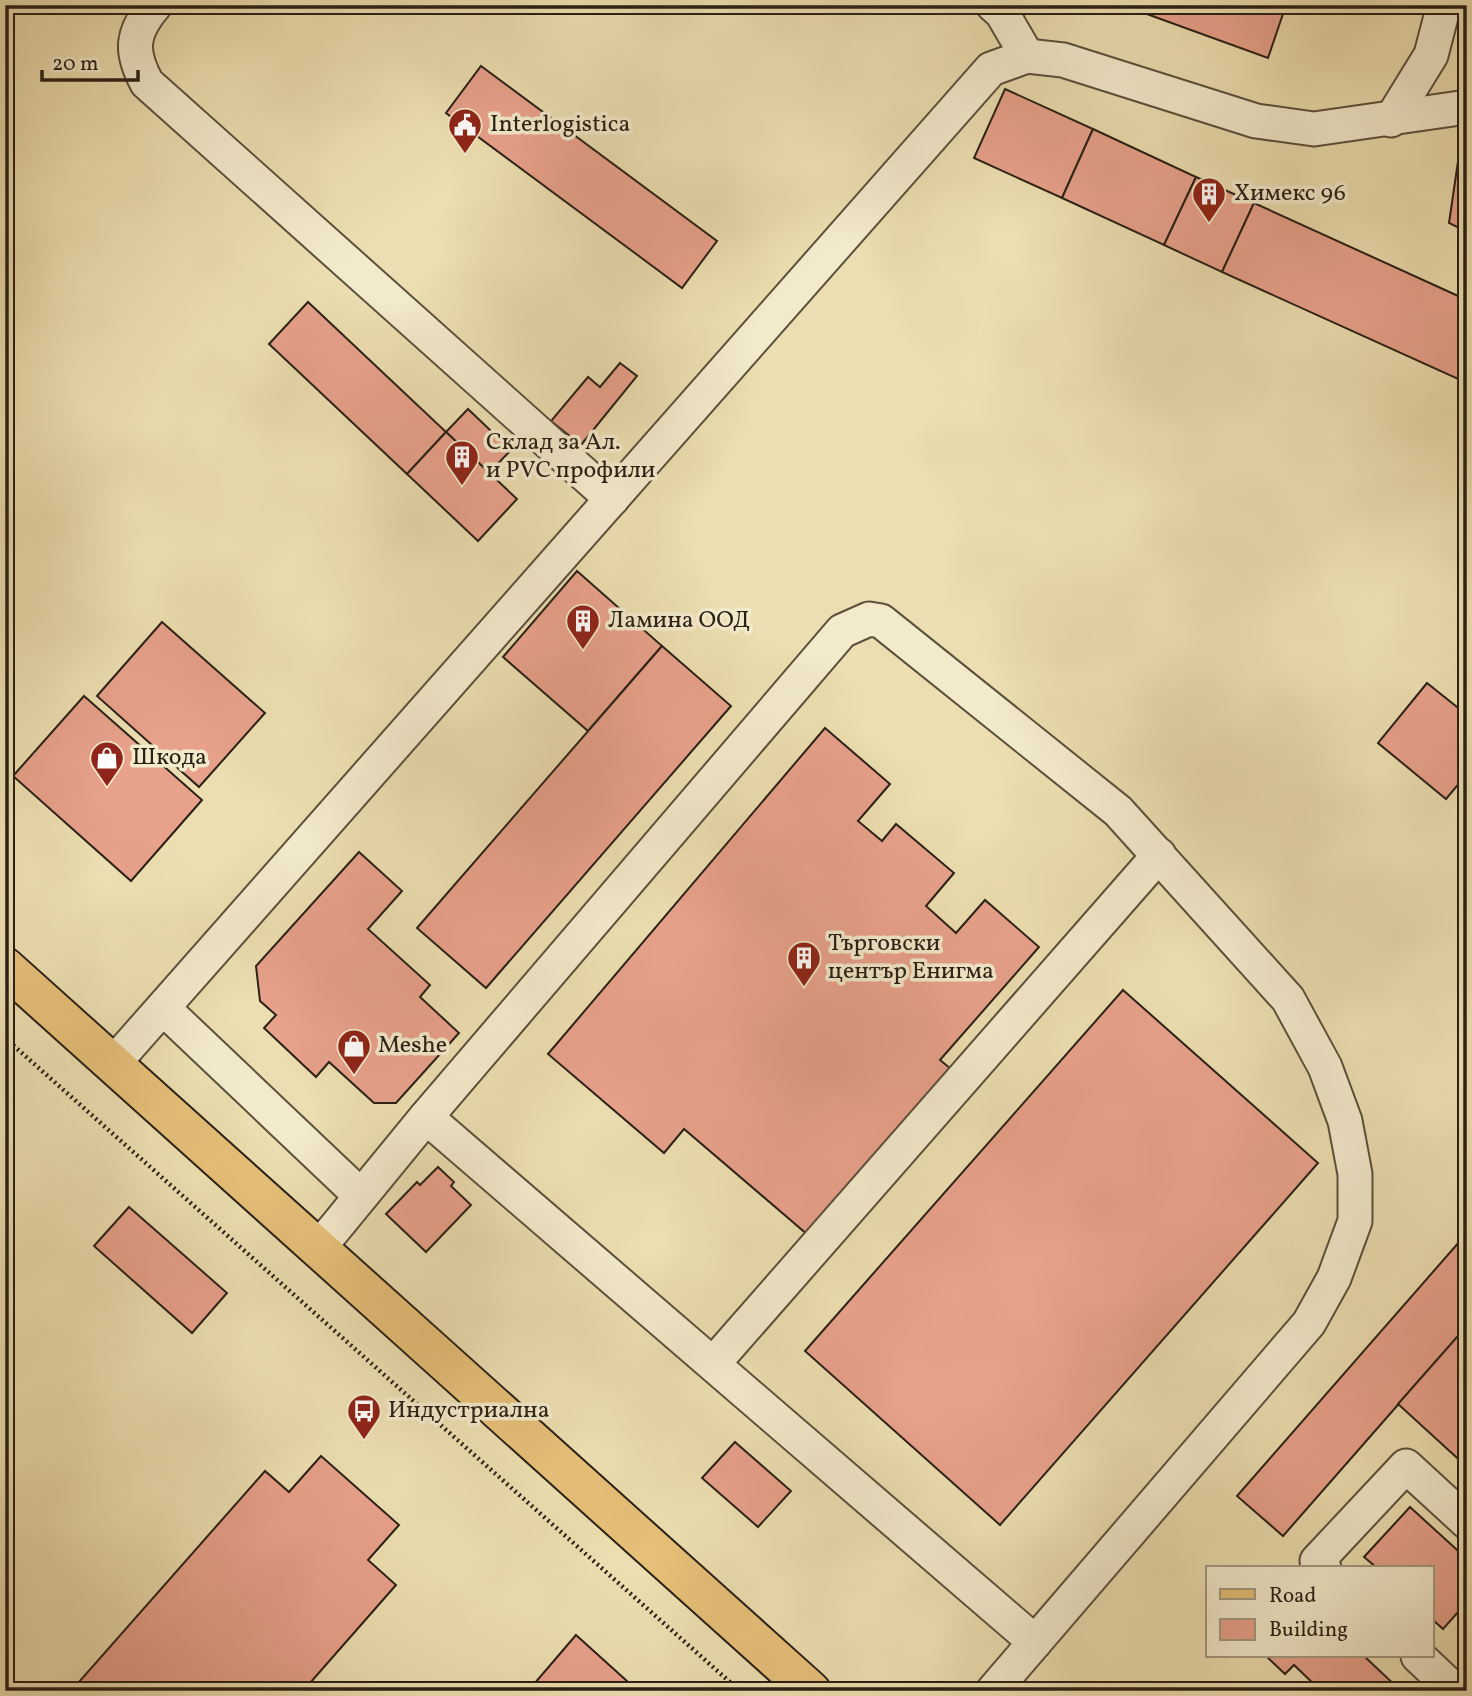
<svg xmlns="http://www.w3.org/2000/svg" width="1472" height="1696" font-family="Vollkorn,serif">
<rect width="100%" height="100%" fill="#ecdeb0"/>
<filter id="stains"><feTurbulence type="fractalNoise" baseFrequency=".00286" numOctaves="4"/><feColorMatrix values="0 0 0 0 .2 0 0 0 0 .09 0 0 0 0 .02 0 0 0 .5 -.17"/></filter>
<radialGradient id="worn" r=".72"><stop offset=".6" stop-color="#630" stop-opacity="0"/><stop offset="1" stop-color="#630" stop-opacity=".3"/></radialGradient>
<g fill="#e8a18b" stroke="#292015" stroke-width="2">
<path d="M1122 5H1286L1268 58Z"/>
<path d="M481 66 717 241 682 288 446 113Z"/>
<path d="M1005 89 1093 129 1062 198 974 158Z"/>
<path d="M1093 129 1196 177 1164 245 1062 198Z"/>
<path d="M1462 134 1467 135V232L1449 223Z"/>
<path d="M1196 177 1254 203 1222 272 1164 245Z"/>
<path d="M1254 203 1467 300V383L1222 272Z"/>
<path d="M308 302 446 432 407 474 269 344Z"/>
<path d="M620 363 637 376 581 445 551 421 588 377 600 387Z"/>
<path d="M468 409 511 450 489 473 446 432Z"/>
<path d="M446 432 517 499 478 541 407 474Z"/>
<path d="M577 571 662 646 588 731 503 657Z"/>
<path d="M162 622 265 713 199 787 97 696Z"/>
<path d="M662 646 731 706 486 988 417 928Z"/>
<path d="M1427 683 1467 715V774L1446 799 1378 743Z"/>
<path d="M84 696 202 800 131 881 13 776Z"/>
<path d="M825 728 890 784 858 821 882 841 896 824 954 873 926 906 956 933 985 900 1039 947 940 1060 957 1074 815 1241 684 1129 664 1153 548 1054Z"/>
<path d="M359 852 402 891 368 929 430 985 420 997 459 1033 396 1103H374L329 1062 316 1077 264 1028 276 1015 260 1001 256 966Z"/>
<path d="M1123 990 1318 1163 1000 1525 805 1351Z"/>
<path d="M438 1167 454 1182 451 1186 471 1205 426 1252 386 1214 417 1182 420 1185Z"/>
<path d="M129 1207 227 1293 192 1333 94 1246Z"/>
<path d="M1467 1233V1326L1283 1536 1237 1496Z"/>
<path d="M1465 1328 1467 1330V1467L1398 1404Z"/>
<path d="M735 1442 791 1491 758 1527 702 1478Z"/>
<path d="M321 1456 399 1525 368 1560 396 1585 303 1691H71L265 1471 289 1492Z"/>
<path d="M1410 1507 1467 1559V1602L1443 1629 1432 1619V1568H1377L1364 1557Z"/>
<path d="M576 1635 638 1691H528Z"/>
<path d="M1266 1656H1364L1399 1689 1321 1691 1294 1665 1285 1674Z"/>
<path d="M1274 1682 1284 1691H1266Z"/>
</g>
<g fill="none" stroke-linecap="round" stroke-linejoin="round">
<g stroke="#5a503c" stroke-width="37">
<g id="minor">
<path d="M155 5C131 33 130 52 147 83L612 499"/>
<path d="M993 5 1002 13 1027 56"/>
<path d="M1391 120 1431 55 1444 5"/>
<path d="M163 1008 361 1196"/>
<path d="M113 1064 991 69 1027 56 1063 60 1256 121 1314 129 1467 107"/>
<path d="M426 1117 1035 1642"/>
<path d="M317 1250 426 1117 842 631 869 619 881 621 1118 811 1288 999 1325 1067 1345 1121 1355 1174V1221L1334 1278 1309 1323 993 1691"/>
<path d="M713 1364 1159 855"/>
<path d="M1324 1568 1317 1561 1406 1466 1467 1522"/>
<path d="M1418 1656 1455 1691"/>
</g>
</g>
<g stroke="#292015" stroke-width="42">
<path id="major" d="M5 967 811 1691"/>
</g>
<path stroke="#292015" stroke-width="4.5" stroke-dasharray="2 3.5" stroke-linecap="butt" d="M5 1038 740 1691"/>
<use href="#minor" stroke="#f3eacc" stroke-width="33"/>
<use href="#major" stroke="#e6bf78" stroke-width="38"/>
</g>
<defs>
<g id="civic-pin" transform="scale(1.75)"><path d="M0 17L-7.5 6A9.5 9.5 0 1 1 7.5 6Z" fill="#8f2418" stroke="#f3eacc"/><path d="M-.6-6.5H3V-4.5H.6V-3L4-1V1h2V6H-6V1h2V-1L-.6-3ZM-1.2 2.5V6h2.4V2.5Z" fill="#fff"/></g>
<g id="building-pin" transform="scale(1.75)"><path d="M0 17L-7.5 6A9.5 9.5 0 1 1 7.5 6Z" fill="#8f2418" stroke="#f3eacc"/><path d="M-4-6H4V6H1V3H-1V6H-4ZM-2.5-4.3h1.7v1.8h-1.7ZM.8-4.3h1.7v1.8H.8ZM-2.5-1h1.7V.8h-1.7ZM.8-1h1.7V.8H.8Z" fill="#fff"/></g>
<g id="shop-pin" transform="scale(1.75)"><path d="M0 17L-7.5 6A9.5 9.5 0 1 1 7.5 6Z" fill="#8f2418" stroke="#f3eacc"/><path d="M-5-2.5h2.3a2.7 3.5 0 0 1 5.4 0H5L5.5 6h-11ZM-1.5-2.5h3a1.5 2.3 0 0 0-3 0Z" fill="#fff"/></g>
<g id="bus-pin" transform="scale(1.75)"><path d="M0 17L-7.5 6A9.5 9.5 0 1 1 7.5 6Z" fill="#8f2418" stroke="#f3eacc"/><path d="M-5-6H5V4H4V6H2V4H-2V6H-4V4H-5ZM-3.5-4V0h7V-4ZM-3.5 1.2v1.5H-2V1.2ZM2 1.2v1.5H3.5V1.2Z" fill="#fff"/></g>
</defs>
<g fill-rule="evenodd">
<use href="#civic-pin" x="465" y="125"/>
<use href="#building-pin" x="1209" y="194"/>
<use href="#building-pin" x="462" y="457"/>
<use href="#building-pin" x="583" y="621"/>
<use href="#shop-pin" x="107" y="758"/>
<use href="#building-pin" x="804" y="958"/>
<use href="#shop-pin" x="354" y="1046"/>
<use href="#bus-pin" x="364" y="1411"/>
</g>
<g text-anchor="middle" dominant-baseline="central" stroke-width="7" stroke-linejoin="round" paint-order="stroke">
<g font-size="24" fill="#292015" stroke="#f3eacc" text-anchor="start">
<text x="490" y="125">Interlogistica</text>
<text x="1234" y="194">Химекс 96</text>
<text x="486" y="443">Склад за Ал.<tspan x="486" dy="28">и PVC профили</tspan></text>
<text x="608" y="621">Ламина ООД</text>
<text x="132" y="758">Шкода</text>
<text x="828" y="944">Търговски<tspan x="828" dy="28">център Енигма</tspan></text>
<text x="378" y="1046">Meshe</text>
<text x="388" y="1411">Индустриална</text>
</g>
</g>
<rect width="1472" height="1696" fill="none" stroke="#ecdeb0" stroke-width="28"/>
<rect x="7" y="7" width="1458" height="1682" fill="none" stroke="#292015" stroke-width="3.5"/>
<rect x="14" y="14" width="1444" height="1668" fill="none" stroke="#292015" stroke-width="2"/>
<rect x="1206" y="1566" width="228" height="91" fill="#f3eacc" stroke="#a29983" stroke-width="2"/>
<rect x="1220" y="1589" width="35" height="10" fill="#e6bf78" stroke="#a29983" stroke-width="2"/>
<text x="1269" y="1602" font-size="21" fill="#292015">Road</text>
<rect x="1220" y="1619" width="35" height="21" fill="#e8a18b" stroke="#a29983" stroke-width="2"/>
<text x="1269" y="1636" font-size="21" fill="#292015">Building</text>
<path d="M42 70v10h96v-10" fill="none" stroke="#292015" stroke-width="3.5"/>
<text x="52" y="70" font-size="21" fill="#292015" stroke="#f3eacc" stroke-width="5" paint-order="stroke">20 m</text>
<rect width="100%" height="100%" filter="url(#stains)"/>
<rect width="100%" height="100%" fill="url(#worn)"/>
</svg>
